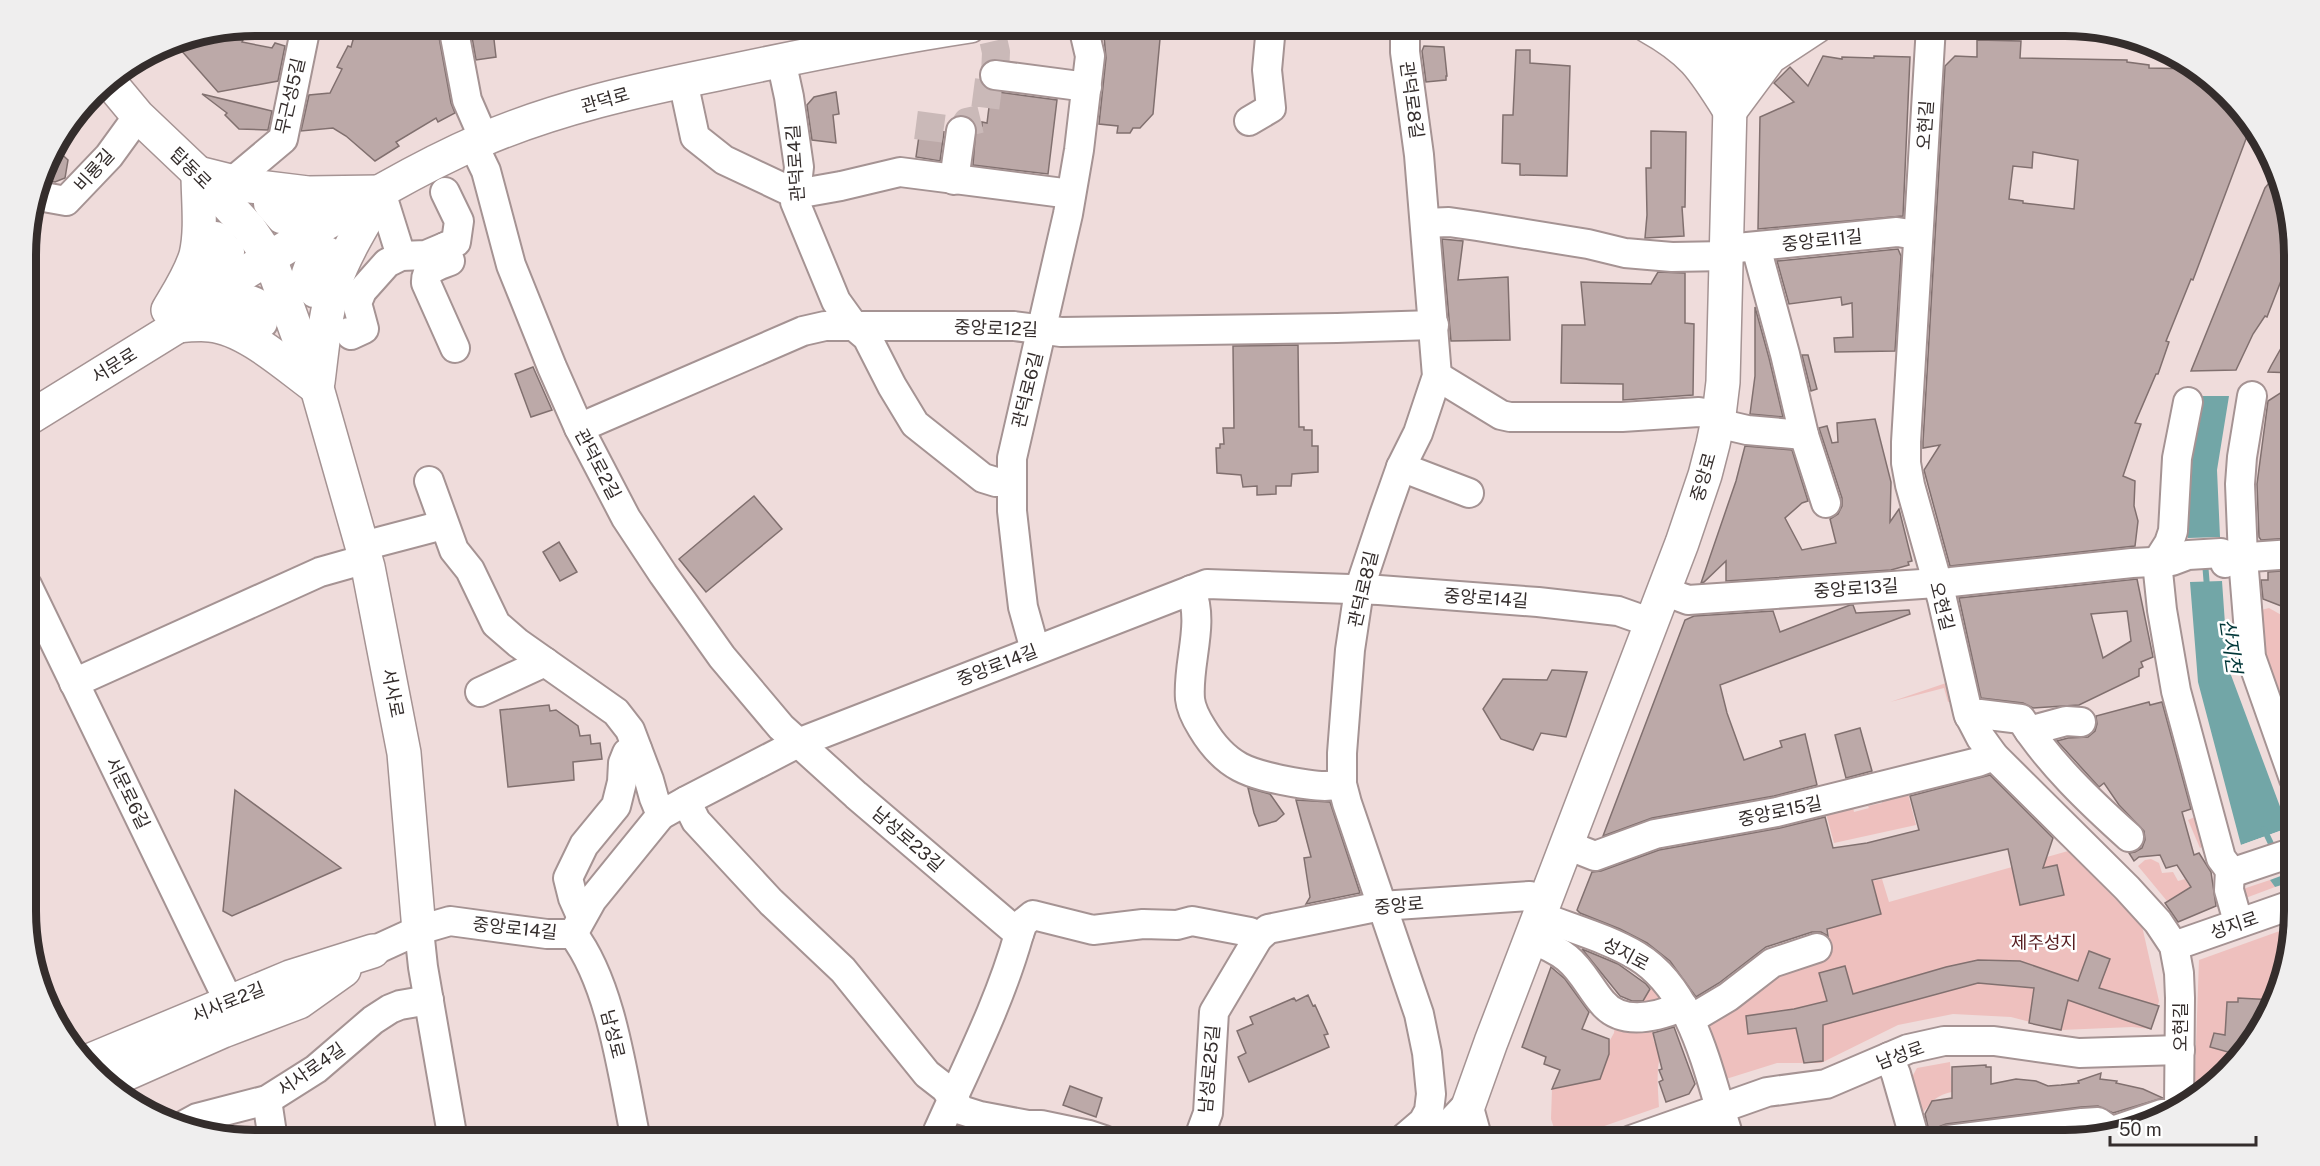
<svg xmlns="http://www.w3.org/2000/svg" width="2320" height="1166" font-family="'Public Sans','Noto Sans KR',sans-serif">
<rect width="100%" height="100%" fill="#efdcdb"/>
<g fill="#eec0be">
<path d="M2269 608 2294 622V704L2278 702 2264 661 2261 610Z"/>
<path d="M1949 682 1953 701 1948 702 1944 688 1890 702Z"/>
<path d="M1907 790 1916 825 1834 843 1825 810 1852 803 1854 812 1869 808 1868 806 1882 803 1881 796Z"/>
<path d="M2197 816 2205 846 2200 848 2188 820Z"/>
<path d="M2068 851 2142 926 2159 1001 2151 1029 2132 1027 2061 1030 2011 1017 1953 1014 1898 1025 1821 1063H1777L1726 1079 1707 1020 1765 978 1830 948 1826 903 1821 892 1882 879 1889 902Z"/>
<path d="M2151 859 2159 863 2162 873 2173 872 2178 881 2185 879 2190 887 2167 901 2138 866 2145 860Z"/>
<path d="M2270 880 2275 887 2243 899 2234 892Z"/>
<path d="M2291 927 2271 1012 2238 1062 2194 1101 2199 960Z"/>
<path d="M1654 984 1666 1001 1636 1012Z"/>
<path d="M1651 1022 1654 1042 1668 1039C1654 1057 1658 1086 1659 1107L1564 1140H1558L1551 1119 1552 1089 1600 1079 1609 1054V1042L1614 1033 1615 1023Z"/>
<path d="M1950 1062 1952 1092C1932 1096 1931 1105 1918 1118L1908 1084 1917 1068Z"/>
</g>
<g fill="#72a6a7">
<path d="M2203 396H2229L2217 470 2220 537 2188 538 2186 485Z"/>
<path d="M2222 581 2228 667 2288 828 2241 845 2198 682 2190 582Z"/>
<path d="M2294 871V881L2275 887 2270 880Z"/>
</g>
<path fill="#efdcdb" d="M2288 828 2289 831 2240 848 2241 845Z"/>
<g fill="none" stroke-linecap="round" stroke-linejoin="round">
<g stroke="#72a6a7" stroke-width="6">
<path d="M2205 562 2207 587"/>
<path d="M2264 829 2274 850"/>
<path d="M2281 864 2294 887"/>
</g>
</g>
<g fill="#bca9a8" stroke="#81706f" stroke-width="1.5" fill-rule="evenodd">
<path d="M357 26H437L451 103 455 113 438 122 436 118 396 142 399 146 375 161 346 136 333 128 301 131 309 95 330 93 342 69 337 67 348 46 351 47Z"/>
<path d="M470 26H489V31H493L496 57 476 60Z"/>
<path d="M225 32 231 39 243 40 242 42 272 48 275 43 285 46 278 81 218 92 180 49 192 38Z"/>
<path d="M1104 36 1160 39 1153 114 1140 128H1133L1130 133H1117L1118 126 1099 124 1106 58Z"/>
<path d="M1977 40 2021 41 2020 58 2127 60V62L2149 65V68L2197 69 2216 82 2252 123 2193 280 2191 279 2166 341 2169 342 2158 374H2156L2135 423 2141 424 2123 476 2135 481 2134 506 2138 521 2135 546 1950 566 1924 470 1940 445 1923 448V442L1945 66 1955 56 1977 57ZM2033 152 2078 160 2074 209 2023 203V201L2009 199 2013 166 2032 168Z"/>
<path d="M1424 46 1444 47 1447 76H1446V80L1426 82 1422 51Z"/>
<path d="M1516 50H1530V63L1570 66 1567 176 1520 175V164L1502 163 1503 115H1513Z"/>
<path d="M1823 56 1842 59V57L1874 58V56L1910 57 1903 216 1758 229 1760 117 1794 102 1774 83 1790 67 1808 86Z"/>
<path d="M991 91 1057 100 1048 174 973 165 976 126H982V122L987 123Z"/>
<path d="M836 92 839 114 833 115 836 143 812 140 807 105 814 97Z"/>
<path d="M202 94 272 111 268 130 239 129 225 115 227 113Z"/>
<path d="M920 129 944 132 940 161 916 157Z"/>
<path d="M1651 131 1686 132 1685 207H1682L1684 236 1645 238 1647 215 1646 168H1651Z"/>
<path d="M54 147 68 160 65 178 55 182 44 180 49 153Z"/>
<path d="M2274 177 2293 225V250L2267 317 2265 316 2253 334 2236 370 2191 371 2265 188Z"/>
<path d="M1442 239 1463 241 1458 280 1508 277 1510 340 1451 341Z"/>
<path d="M1898 249 1901 256 1895 351 1835 352 1834 338 1853 337 1852 303 1842 305 1841 297 1789 304 1777 261Z"/>
<path d="M1658 272 1685 273V323L1694 324 1693 395 1623 400V384L1561 383 1562 325H1585L1581 282 1651 284Z"/>
<path d="M1755 307 1769 358 1783 417 1750 414 1755 376Z"/>
<path d="M2293 327V373L2268 372 2271 366Z"/>
<path d="M1298 345 1299 427H1304V430H1312V446H1318V472L1292 474 1291 486H1276V494L1257 495V486L1243 487 1241 475 1217 473 1216 448H1220V444H1224L1223 428H1234L1233 346Z"/>
<path d="M1802 355H1808L1817 389 1811 391Z"/>
<path d="M533 367 552 410 531 417 515 374Z"/>
<path d="M2293 385V538L2261 540 2259 537 2257 484 2268 401Z"/>
<path d="M1875 419 1891 482 1890 522 1899 509 1912 561 1908 562 1909 565 1891 570 1726 581V561L1704 582 1701 583 1736 481 1745 446 1792 450 1808 501 1802 503 1785 518 1802 550 1836 543 1830 519 1838 514 1842 506V498L1819 428 1827 426 1832 443 1838 442 1837 423Z"/>
<path d="M754 496 782 529 706 592 679 559Z"/>
<path d="M559 542 577 572 560 581 543 552Z"/>
<path d="M2294 570V611L2263 599 2261 580H2268V572Z"/>
<path d="M2137 579 2153 657 2141 662 2143 667 2139 669V676L2079 705 2033 708 2023 703 1981 698 1959 598ZM2127 611 2131 641 2103 658 2091 614Z"/>
<path d="M1850 605H1853L1856 613 1909 610 1910 614 1720 685 1727 713 1744 760 1782 747 1780 741 1805 734 1817 785 1774 796 1652 818 1603 836 1685 620 1694 616 1773 611 1780 632Z"/>
<path d="M1552 670 1587 672 1566 737 1541 733 1533 750 1501 739 1483 709 1503 679 1547 680Z"/>
<path d="M2149 702 2150 705 2162 702 2191 809 2182 812 2194 855 2199 853 2211 872 2216 906 2178 922 2165 903 2191 887 2177 865 2166 868 2160 855 2139 857 2134 861 2129 853 2135 852 2142 848 2145 840 2144 831 2119 805 2104 783 2099 787 2057 741 2068 738 2088 737 2095 731 2097 724 2096 716Z"/>
<path d="M549 705 550 711 556 710 578 726 580 736 590 735 591 744 600 743 602 759 573 762 574 780 508 787 500 710Z"/>
<path d="M1860 728 1872 771 1846 778 1835 735Z"/>
<path d="M1990 775 2053 838 2043 868 2057 865 2064 895 2020 905 2008 849 1872 880 1881 914 1827 929 1828 936 1821 932H1812L1766 947 1719 983 1696 997 1670 961 1647 943 1620 929 1580 913 1577 910 1592 872 1601 871 1659 850 1780 828 1825 817 1833 848 1867 843 1919 830 1910 796Z"/>
<path d="M1248 788 1270 794 1284 814 1276 821 1259 826 1254 813Z"/>
<path d="M235 790 341 868 232 916 223 911Z"/>
<path d="M1296 800 1330 802 1360 893 1306 904 1310 897 1304 858 1311 857Z"/>
<path d="M1582 949 1618 964 1646 984 1650 989 1643 1001H1632L1620 996Z"/>
<path d="M2089 951 2110 959 2099 988 2159 1006 2151 1029 2068 1000 2061 1030 2029 1023 2034 988 1978 983 1823 1025V1061L1804 1063 1796 1028 1748 1034 1746 1016 1794 1009 1827 1001 1819 973 1845 966 1853 994 1946 967 1978 960 2020 961 2078 981Z"/>
<path d="M1551 967 1565 979 1589 1012 1582 1029 1609 1039V1054L1600 1079 1552 1089 1560 1070 1544 1064 1546 1057 1522 1047Z"/>
<path d="M1308 995 1313 1006 1315 1005 1328 1034 1324 1035 1329 1047 1249 1082 1238 1057 1246 1053 1237 1031 1253 1024 1250 1017 1294 998 1296 1001Z"/>
<path d="M2238 998 2274 1000 2271 1012 2242 1056 2210 1047 2214 1033 2225 1035 2227 1002H2238Z"/>
<path d="M1674 1027 1695 1084 1689 1094 1666 1102 1659 1082 1663 1080 1659 1070 1662 1069 1653 1033Z"/>
<path d="M1986 1065V1067H1991V1084L2016 1079 2036 1081 2048 1086 2061 1085 2079 1083 2078 1081 2101 1073 2100 1079 2117 1081 2116 1083 2143 1089 2163 1098 2113 1113 2098 1106 2081 1107 1946 1124 1938 1127 1931 1140 1925 1114 1932 1101 1952 1098V1067Z"/>
<path d="M1070 1086 1102 1098 1096 1117 1063 1105Z"/>
</g>
<g fill="none" stroke-linecap="round" stroke-linejoin="round">
<path stroke="#cab9b8" stroke-width="28" stroke-dasharray="28 14" stroke-linecap="butt" d="M916 125 961 131 967 122 984 118 989 80 995 75 996 52 990 26"/>
<g stroke="#a59393" stroke-width="32">
<g id="minor">
<path d="M453 26 467 100 484 139"/>
<path d="M806 26 811 32 854 45"/>
<path d="M1931 26 1906 442V463L1910 485 1942 599 1968 713 1981 738 1994 756 2127 888 2158 922 2174 946 2179 973 2180 998 2179 1109"/>
<path d="M1685 36 1711 37V68L1697 50 1683 39Z"/>
<path d="M1753 38 1780 40 1751 66V40Z"/>
<path d="M781 60 789 97 799 167 795 202 836 301 854 326 867 337 892 386 915 424 983 478 996 482H1011"/>
<path d="M995 75 1087 87"/>
<path d="M683 81 695 137 724 160 796 194 841 186 900 172 1071 194"/>
<path d="M1249 121 1271 108 1267 70 1271 26"/>
<path d="M473 144 486 171 511 265 552 367 579 428 626 518 663 574 722 657 781 727 856 795 1019 934C1000 1002 967 1066 938 1131V1140"/>
<path d="M954 180 961 131"/>
<path d="M233 181 283 139 306 26"/>
<path d="M381 192 401 256"/>
<path d="M445 192 459 221 456 242 445 247 450 261C438 266 425 268 426 283L455 348"/>
<path d="M38 196 66 201 109 156 138 116"/>
<path d="M283 199 299 201 308 210 291 220 281 219 268 204Z"/>
<path d="M1425 223 1449 222 1477 226 1588 244 1625 253 1672 257 1727 256"/>
<path d="M216 236 230 252 229 259 210 271 202 267 207 251Z"/>
<path d="M1756 247 1785 354 1804 435 1826 503"/>
<path d="M1737 248 1897 232 1917 235"/>
<path d="M328 251 334 262 328 277 320 284 314 293 306 273 310 262Z"/>
<path d="M248 299 256 302 263 323 242 325 228 319 229 309Z"/>
<path d="M349 332 351 335 364 329 357 303 362 291 387 263 401 256 426 255 445 247"/>
<path d="M1437 376 1501 415 1510 417H1622L1699 412 1719 415"/>
<path d="M2252 396 2242 457 2240 484 2243 558 2251 657 2294 779"/>
<path d="M1717 423 1747 430 1804 435"/>
<path d="M579 428 803 331 825 326H1014L1061 332 1337 328 1434 325"/>
<path d="M1401 467 1469 493"/>
<path d="M429 481 454 550 470 570 496 624 518 643 616 712 630 730 649 780 654 798 661 815"/>
<path d="M363 546 443 525"/>
<path d="M2157 562 2162 610 2176 691 2221 858 2230 870 2237 871 2294 852"/>
<path d="M2157 562 2169 543 2173 531 2177 458 2188 402"/>
<path d="M2225 563 2235 558 2293 554"/>
<path d="M27 585 229 1002"/>
<path d="M1191 590C1205 624 1187 663 1190 699 1191 709 1197 720 1202 728 1226 768 1249 774 1292 782 1309 785 1326 788 1342 784"/>
<path d="M1664 591 1688 600 1951 582 2132 563 2172 561 2188 555 2221 553 2235 558"/>
<path d="M1035 650 1023 607 1020 582 1012 511V458L1068 214 1079 150 1090 56 1083 26"/>
<path d="M74 683 320 572 366 559"/>
<path d="M480 692 545 662"/>
<path d="M1969 716 1980 714 2021 719C2049 763 2090 802 2129 837"/>
<path d="M2029 731 2066 721 2081 722"/>
<path d="M686 801 696 821 771 902 843 970 927 1074 945 1088 961 1110 980 1116 1028 1125H1041L1089 1135 1104 1140"/>
<path d="M1567 845 1595 856 1655 834 1777 812 1978 762 1994 756"/>
<path d="M2230 870 2229 890 2237 918"/>
<path d="M581 916 573 898 568 878 584 845 616 806 622 782 623 763 627 753 637 749"/>
<path d="M1540 916C1572 929 1607 938 1637 956 1696 992 1709 1079 1730 1140"/>
<path d="M419 930 423 967 453 1140"/>
<path d="M573 934 592 900 661 815 686 801 798 743 1207 584 1379 590 1538 602 1618 611 1652 623"/>
<path d="M573 934C612 985 623 1078 636 1140"/>
<path d="M1019 934 1023 923 1033 915 1093 930 1143 924 1177 925 1192 921 1250 932 1258 938"/>
<path d="M1531 939C1544 944 1556 949 1567 958 1582 970 1590 988 1602 1002 1622 1027 1657 1017 1683 1006"/>
<path d="M2174 946 2294 904"/>
<path d="M373 951 419 930 450 921 547 934H573"/>
<path d="M1691 1019 1728 997 1772 963 1817 948"/>
<path d="M1889 1057 1896 1074 1915 1140"/>
<path d="M267 1100 273 1140"/>
<path d="M1468 1104 1478 1140"/>
<path d="M186 1124 197 1118 267 1100 316 1069 373 1020 390 1009 400 1005 429 1000"/>
<path d="M2098 1136 2162 1114H2168"/>
<path d="M1198 1140 1208 1113 1214 1012 1258 938 1268 929 1381 906 1530 896 1545 902"/>
<path d="M1402 1140 1423 1122 1429 1111 1431 1094 1427 1053 1419 1014 1347 803 1342 784V753L1350 650 1359 590 1384 515 1401 467 1418 433 1437 376 1419 155 1405 52V26"/>
<path d="M1434 1140 1466 1106"/>
<path d="M1631 1140 1767 1092 1826 1084 1908 1049 1944 1041H1994L2079 1053 2180 1050"/>
<path d="M1948 1140 2082 1123 2098 1122 2112 1132"/>
</g>
</g>
<g stroke="#a59393" stroke-width="36">
<g id="major">
<path d="M1648 26C1693 51 1703 68 1730 111"/>
<path d="M108 80 138 116 198 173 249 228 270 259 284 297 317 388 368 567 404 753 419 930"/>
<path d="M1730 111 1770 57 1817 26"/>
<path d="M198 173 250 186 308 193 380 192"/>
<path d="M168 310C178 293 190 275 196 255 202 229 198 200 198 173"/>
<path d="M178 326C188 325 200 324 210 325 246 328 289 368 317 388"/>
<path d="M318 382C322 350 325 316 334 285 345 253 364 223 381 194"/>
<path d="M26 420 178 326 195 304 214 291C302 240 389 180 482 140 556 108 638 90 717 74 801 56 885 39 970 26"/>
<path d="M86 1062 290 977 373 951"/>
<path d="M110 1081 223 1031 299 1002 344 970"/>
<path d="M1456 1140 1491 1042 1682 543 1705 475 1713 444 1719 415 1723 382 1732 26"/>
</g>
</g>
<use href="#minor" stroke="#fff" stroke-width="28"/>
<use href="#major" stroke="#fff" stroke-width="33"/>
</g>
<g text-anchor="middle" dominant-baseline="central" stroke-width="5" stroke-linejoin="round" paint-order="stroke">
<g font-size="18" fill="#342d2c" stroke="#fff">
<text transform="translate(290 96) rotate(-77)">무근성5길</text>
<text transform="translate(605 100) rotate(-16)">관덕로</text>
<text transform="translate(1412 100) rotate(82)">관덕로8길</text>
<text transform="translate(1925 125) rotate(-86)">오현길</text>
<text transform="translate(795 163) rotate(-94)">관덕로4길</text>
<text transform="translate(191 168) rotate(45)">탑동로</text>
<text transform="translate(94 170) rotate(-48)">비룡길</text>
<text transform="translate(1822 240) rotate(-6)">중앙로11길</text>
<text transform="translate(996 328) rotate(2)">중앙로12길</text>
<text transform="translate(114 365) rotate(-32)">서문로</text>
<text transform="translate(1027 390) rotate(-76)">관덕로6길</text>
<text transform="translate(598 464) rotate(62)">관덕로2길</text>
<text transform="translate(1703 477) rotate(-74)">중앙로</text>
<text transform="translate(1856 588) rotate(-4)">중앙로13길</text>
<text transform="translate(1363 589) rotate(-77)">관덕로8길</text>
<text transform="translate(1486 598) rotate(4)">중앙로14길</text>
<text transform="translate(1942 606) rotate(76)">오현길</text>
<text transform="translate(997 665) rotate(-21)">중앙로14길</text>
<text transform="translate(393 693) rotate(79)">서사로</text>
<text transform="translate(128 793) rotate(64)">서문로6길</text>
<text transform="translate(1780 811) rotate(-12)">중앙로15길</text>
<text transform="translate(908 839) rotate(41)">남성로23길</text>
<text transform="translate(1399 905) rotate(-5)">중앙로</text>
<text transform="translate(2234 925) rotate(-19)">성지로</text>
<text transform="translate(515 928) rotate(6)">중앙로14길</text>
<text transform="translate(1626 954) rotate(28)">성지로</text>
<text transform="translate(228 1002) rotate(-22)">서사로2길</text>
<text transform="translate(2180 1027) rotate(-90)">오현길</text>
<text transform="translate(613 1034) rotate(76)">남성로</text>
<text transform="translate(1900 1055) rotate(-20)">남성로</text>
<text transform="translate(311 1069) rotate(-35)">서사로4길</text>
<text transform="translate(1209 1069) rotate(-85)">남성로25길</text>
</g>
<g font-size="18" fill="#571e20" stroke="#fff">
<text x="2044" y="942">제주성지</text>
</g>
<g font-size="20" font-style="italic" fill="#003637" stroke="#fff">
<text transform="translate(2231 646) rotate(82)">산지천</text>
</g>
</g>
<path d="M0 0H2320V1166H0ZM255 36H2065A219 219 0 0 1 2284 255V911A219 219 0 0 1 2065 1130H255A219 219 0 0 1 36 911V255A219 219 0 0 1 255 36Z" fill="#efeeee" fill-rule="evenodd"/>
<path fill="none" stroke="#342d2c" stroke-width="8" d="M255 36H2065A219 219 0 0 1 2284 255V911A219 219 0 0 1 2065 1130H255A219 219 0 0 1 36 911V255A219 219 0 0 1 255 36Z"/>
<path d="M2110 1136v9h146v-9" fill="none" stroke="#342d2c" stroke-width="3"/>
<text x="2119" y="1136" font-size="18" fill="#342d2c" stroke="#ffffff" stroke-width="4.5" paint-order="stroke">50 m</text>
</svg>
